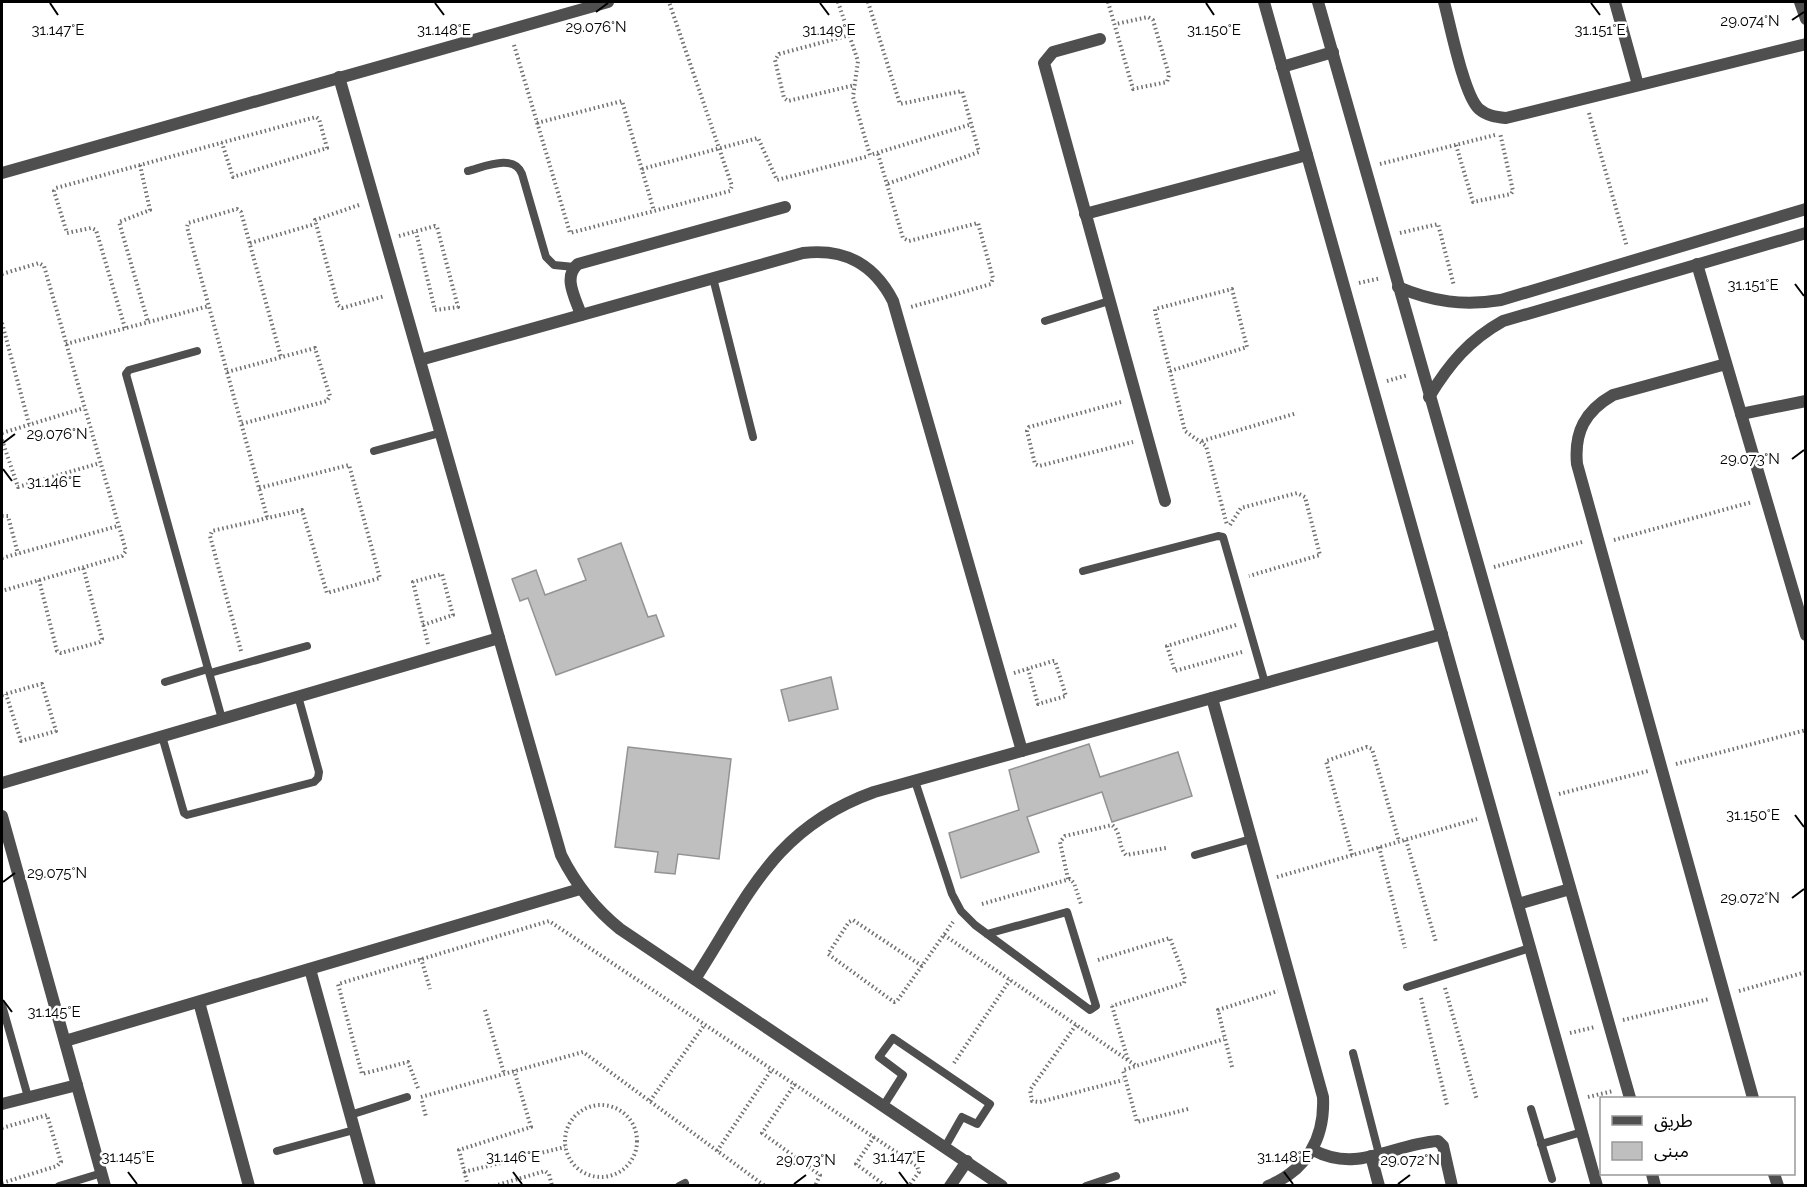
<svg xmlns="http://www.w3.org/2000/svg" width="1807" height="1187" font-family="Raleway,'Noto Sans Arabic',sans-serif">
<rect width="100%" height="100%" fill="#fff"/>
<g fill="#bfbfbf" stroke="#939393" stroke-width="1.5">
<path d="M621 543 648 617 656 615 664 636 556 675 528 598 520 601 512 579 536 570 545 595 586 580 578 559Z"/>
<path d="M831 677 838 709 789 721 781 690Z"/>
<path d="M1089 744 1100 777 1178 752 1192 796 1112 822 1102 792 1027 817 1039 852 961 878 949 833 1019 810 1009 770Z"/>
<path d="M628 747 731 759 719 859 678 854 675 874 655 872 658 852 615 847Z"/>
</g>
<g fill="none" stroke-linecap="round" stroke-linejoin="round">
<g stroke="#717171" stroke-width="4" stroke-dasharray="1.5 3" stroke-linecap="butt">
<path d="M838 2 858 61 853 97 870 155 972 124"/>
<path d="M868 2 900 104 962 91 979 152 887 184"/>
<path d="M1108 2 1133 89 1167 82 1169 75 1153 20 1148 17 1116 24"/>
<path d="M850 35 779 54 775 60 784 98 788 101 855 85"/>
<path d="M514 45 570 233 730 191 732 186 669 2"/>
<path d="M1589 113 1627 247"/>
<path d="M537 123 622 101 654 211"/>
<path d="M1456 145 1473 202 1511 194 1513 191 1500 133"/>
<path d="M878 154 903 238 909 241 978 223 993 278 991 284 911 307"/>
<path d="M1380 164 1495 135"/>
<path d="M140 165 150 210 119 222 148 322"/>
<path d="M642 169 758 138 777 180 869 156"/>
<path d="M359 205 315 220 338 305 342 308 385 296"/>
<path d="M1400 233 1438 224 1454 286"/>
<path d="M399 236 435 226 437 227 458 307 435 310 416 232"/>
<path d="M250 243 315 224"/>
<path d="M2 274 39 263 44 266 126 551 122 556 2 591"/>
<path d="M1359 283 1381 278"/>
<path d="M2 323 29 424"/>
<path d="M125 328 96 230 91 228 67 233 54 191 56 188 316 117 319 119 327 148 233 177 222 143"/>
<path d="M66 344 209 306"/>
<path d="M1170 371 1247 347 1232 289 1155 309V311L1185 431 1206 446 1227 525"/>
<path d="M227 372 315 348 330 396 327 401 241 424"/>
<path d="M1387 381 1408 375"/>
<path d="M1121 402 1029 427 1027 431 1035 464 1039 466 1133 442"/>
<path d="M2 433 84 408"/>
<path d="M2 440 18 487 100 463"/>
<path d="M1202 441 1297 413"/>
<path d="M2 516H8L18 554"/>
<path d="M267 517 187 227 188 223 237 209 241 212 281 357"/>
<path d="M1230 525 1241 508 1297 493 1305 497 1320 555 1249 576"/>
<path d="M1614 540 1752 502"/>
<path d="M2 558 118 526"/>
<path d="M1494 567 1582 542"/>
<path d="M39 580 57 651 61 653 100 642 102 639 83 567"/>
<path d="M423 625 453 615 442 574 413 582 428 644"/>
<path d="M1236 625 1167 646 1175 671 1242 652"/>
<path d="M241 651 210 536 212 531 302 510 327 593 380 578 349 465 259 488"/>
<path d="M1014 673 1053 661H1055L1066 696 1038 704 1028 669"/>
<path d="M2 695 41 684H42L56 731 21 741 6 694"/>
<path d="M1676 764 1806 730"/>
<path d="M1559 794 1648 771"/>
<path d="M1406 840 1436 942"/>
<path d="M1379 847 1405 948"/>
<path d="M1352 855 1326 761 1367 747 1372 749 1399 841"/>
<path d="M1277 877 1477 819"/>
<path d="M1068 879 1060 842 1065 836 1112 825C1122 833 1118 847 1126 855L1166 848"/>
<path d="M982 904 1070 879 1074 883 1081 904"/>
<path d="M944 935 1135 1065"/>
<path d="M421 958 430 989"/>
<path d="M1098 960 1170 938 1185 979 1184 983 1112 1006"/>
<path d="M922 966 853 920 849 922 828 954 894 1002 897 1001 953 922"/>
<path d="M1445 988 1477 1100"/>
<path d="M1739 991 1806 972"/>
<path d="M1421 998 1447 1105"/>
<path d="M1112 1006 1128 1060"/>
<path d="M485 1010 504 1073"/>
<path d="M1623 1020 1709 999"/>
<path d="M1076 1025 1030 1090 1032 1101 1040 1102 1123 1080"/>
<path d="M1570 1033 1595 1027"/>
<path d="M954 1063 1010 980"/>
<path d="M1232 1067 1218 1010 1278 991"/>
<path d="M795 1084 762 1133 820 1175 815 1186"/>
<path d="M418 1088 408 1062 362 1074 338 984 549 921 917 1166 919 1172 909 1186"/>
<path d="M421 1097 583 1052 765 1186"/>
<path d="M1588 1097 1613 1091"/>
<path d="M422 1101 426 1117"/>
<path d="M650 1101 705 1024"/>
<circle cx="601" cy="1141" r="36"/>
<path d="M1188 1109 1137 1122 1123 1070 1224 1039"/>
<path d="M2 1128 47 1115 61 1162 57 1166 2 1183"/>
<path d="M874 1137 856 1164 886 1186"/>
<path d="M717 1151 772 1069"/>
<path d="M464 1172 565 1147"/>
<path d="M468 1186 459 1150 531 1127 514 1070"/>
<path d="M494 1186 545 1171 549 1174 552 1186"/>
</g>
<g stroke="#4f4f4f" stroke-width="8">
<path d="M468 171C484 167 514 153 522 174L546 257 554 265 574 267"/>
<path d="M713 278 753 437"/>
<path d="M1045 321 1109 301"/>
<path d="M197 351 129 370 126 374 222 719"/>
<path d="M374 451 440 433"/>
<path d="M1083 571 1218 536 1223 537 1265 683"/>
<path d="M210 673 307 646"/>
<path d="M165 682 208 669"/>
<path d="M162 736 184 813 187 815 314 782 318 778 319 772 298 696"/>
<path d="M915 781 952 894 961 911 975 925 1090 1010 1096 1006 1067 912 987 934"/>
<path d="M1195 855 1251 839"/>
<path d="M1407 987 1530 948"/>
<path d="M2 1005 28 1097"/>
<path d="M1353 1053 1379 1154"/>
<path d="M884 1105 903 1075 879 1057 893 1038 990 1104 977 1124 962 1117 945 1147"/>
<path d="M1531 1109 1552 1179"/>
<path d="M350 1115 407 1097"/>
<path d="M1541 1144 1582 1132"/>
<path d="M277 1151 354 1130"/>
<path d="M59 1186 102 1173"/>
<path d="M679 1186 685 1183"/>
<path d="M1086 1186 1116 1176"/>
</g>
<g stroke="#4f4f4f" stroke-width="12">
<path d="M1264 2 1597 1186"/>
<path d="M1318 2 1630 1098"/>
<path d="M1444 2C1450 24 1464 96 1479 109 1487 116 1497 117 1506 118L1806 44"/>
<path d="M1615 2 1638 85"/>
<path d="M1800 2 1806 19"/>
<path d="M1100 39 1053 52 1044 63 1165 501"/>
<path d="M1282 67 1333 52"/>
<path d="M339 77 561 855C576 885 594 908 620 929L1002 1186"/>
<path d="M2 173 608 2"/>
<path d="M1085 214 1307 155"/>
<path d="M1697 264 1806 635"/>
<path d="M1398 287C1433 302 1464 306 1501 300L1806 209"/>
<path d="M581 315C576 299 562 277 578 264L785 207"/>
<path d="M420 360 803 253C845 248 874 264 893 301L1022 751"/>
<path d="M1726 364 1613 395C1585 411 1574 432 1577 464L1753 1098"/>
<path d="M1429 397C1449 364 1469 340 1503 321L1806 233"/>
<path d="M1741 414 1806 401"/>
<path d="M1212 698 1323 1097C1325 1138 1307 1170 1268 1186"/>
<path d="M2 783 499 638"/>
<path d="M2 816 105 1186"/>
<path d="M1518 904 1570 889"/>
<path d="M310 969 370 1186"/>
<path d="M695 979C749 895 774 828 874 792L1442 634"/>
<path d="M199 1002 249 1186"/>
<path d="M65 1041 580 889"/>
<path d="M2 1104 77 1085"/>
<path d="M1313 1150C1358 1174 1392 1144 1438 1141L1443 1146 1452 1186"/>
<path d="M1371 1156 1379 1186"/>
<path d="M1652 1174 1655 1186"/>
<path d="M1774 1174 1778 1186"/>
<path d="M950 1186 967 1161"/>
</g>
</g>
<path fill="none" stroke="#000" stroke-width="2" d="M50 3 58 15M435 3 444 15M820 3 829 15M1206 3 1214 15M1591 3 1600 15M596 12 608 3M1792 20 1804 12M1795 284 1804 296M3 443 15 434M1792 459 1804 450M3 469 12 481M1795 815 1804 827M3 882 15 873M1792 898 1804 889M3 1000 12 1012M128 1172 137 1184M513 1172 522 1184M899 1172 908 1184M1284 1172 1293 1184M794 1184 806 1175M1398 1184 1410 1175"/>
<g font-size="15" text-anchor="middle" fill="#000" stroke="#fff" stroke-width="5" stroke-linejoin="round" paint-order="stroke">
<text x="1750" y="26">29.074°N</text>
<text x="596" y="32">29.076°N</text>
<text x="58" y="35">31.147°E</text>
<text x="444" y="35">31.148°E</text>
<text x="829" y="35">31.149°E</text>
<text x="1214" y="35">31.150°E</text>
<text x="1600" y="35">31.151°E</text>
<text x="1753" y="290">31.151°E</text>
<text x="57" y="439">29.076°N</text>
<text x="1750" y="464">29.073°N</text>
<text x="54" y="487">31.146°E</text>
<text x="1753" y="820">31.150°E</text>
<text x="57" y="878">29.075°N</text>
<text x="1750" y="903">29.072°N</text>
<text x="54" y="1017">31.145°E</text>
<text x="128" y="1162">31.145°E</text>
<text x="513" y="1162">31.146°E</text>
<text x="899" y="1162">31.147°E</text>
<text x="1284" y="1162">31.148°E</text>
<text x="806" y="1165">29.073°N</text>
<text x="1410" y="1165">29.072°N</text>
</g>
<rect width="1807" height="1187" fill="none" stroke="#000000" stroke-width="6"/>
<rect x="1600" y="1097" width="195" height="78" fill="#ffffff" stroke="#999999" stroke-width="1.5"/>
<rect x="1612" y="1116" width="30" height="9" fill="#4f4f4f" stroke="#999999" stroke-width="1.5"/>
<text x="1654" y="1127" font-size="18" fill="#000000">طريق</text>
<rect x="1612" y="1142" width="30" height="18" fill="#bfbfbf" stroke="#999999" stroke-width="1.5"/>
<text x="1654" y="1157" font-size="18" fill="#000000">مبنى</text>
</svg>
